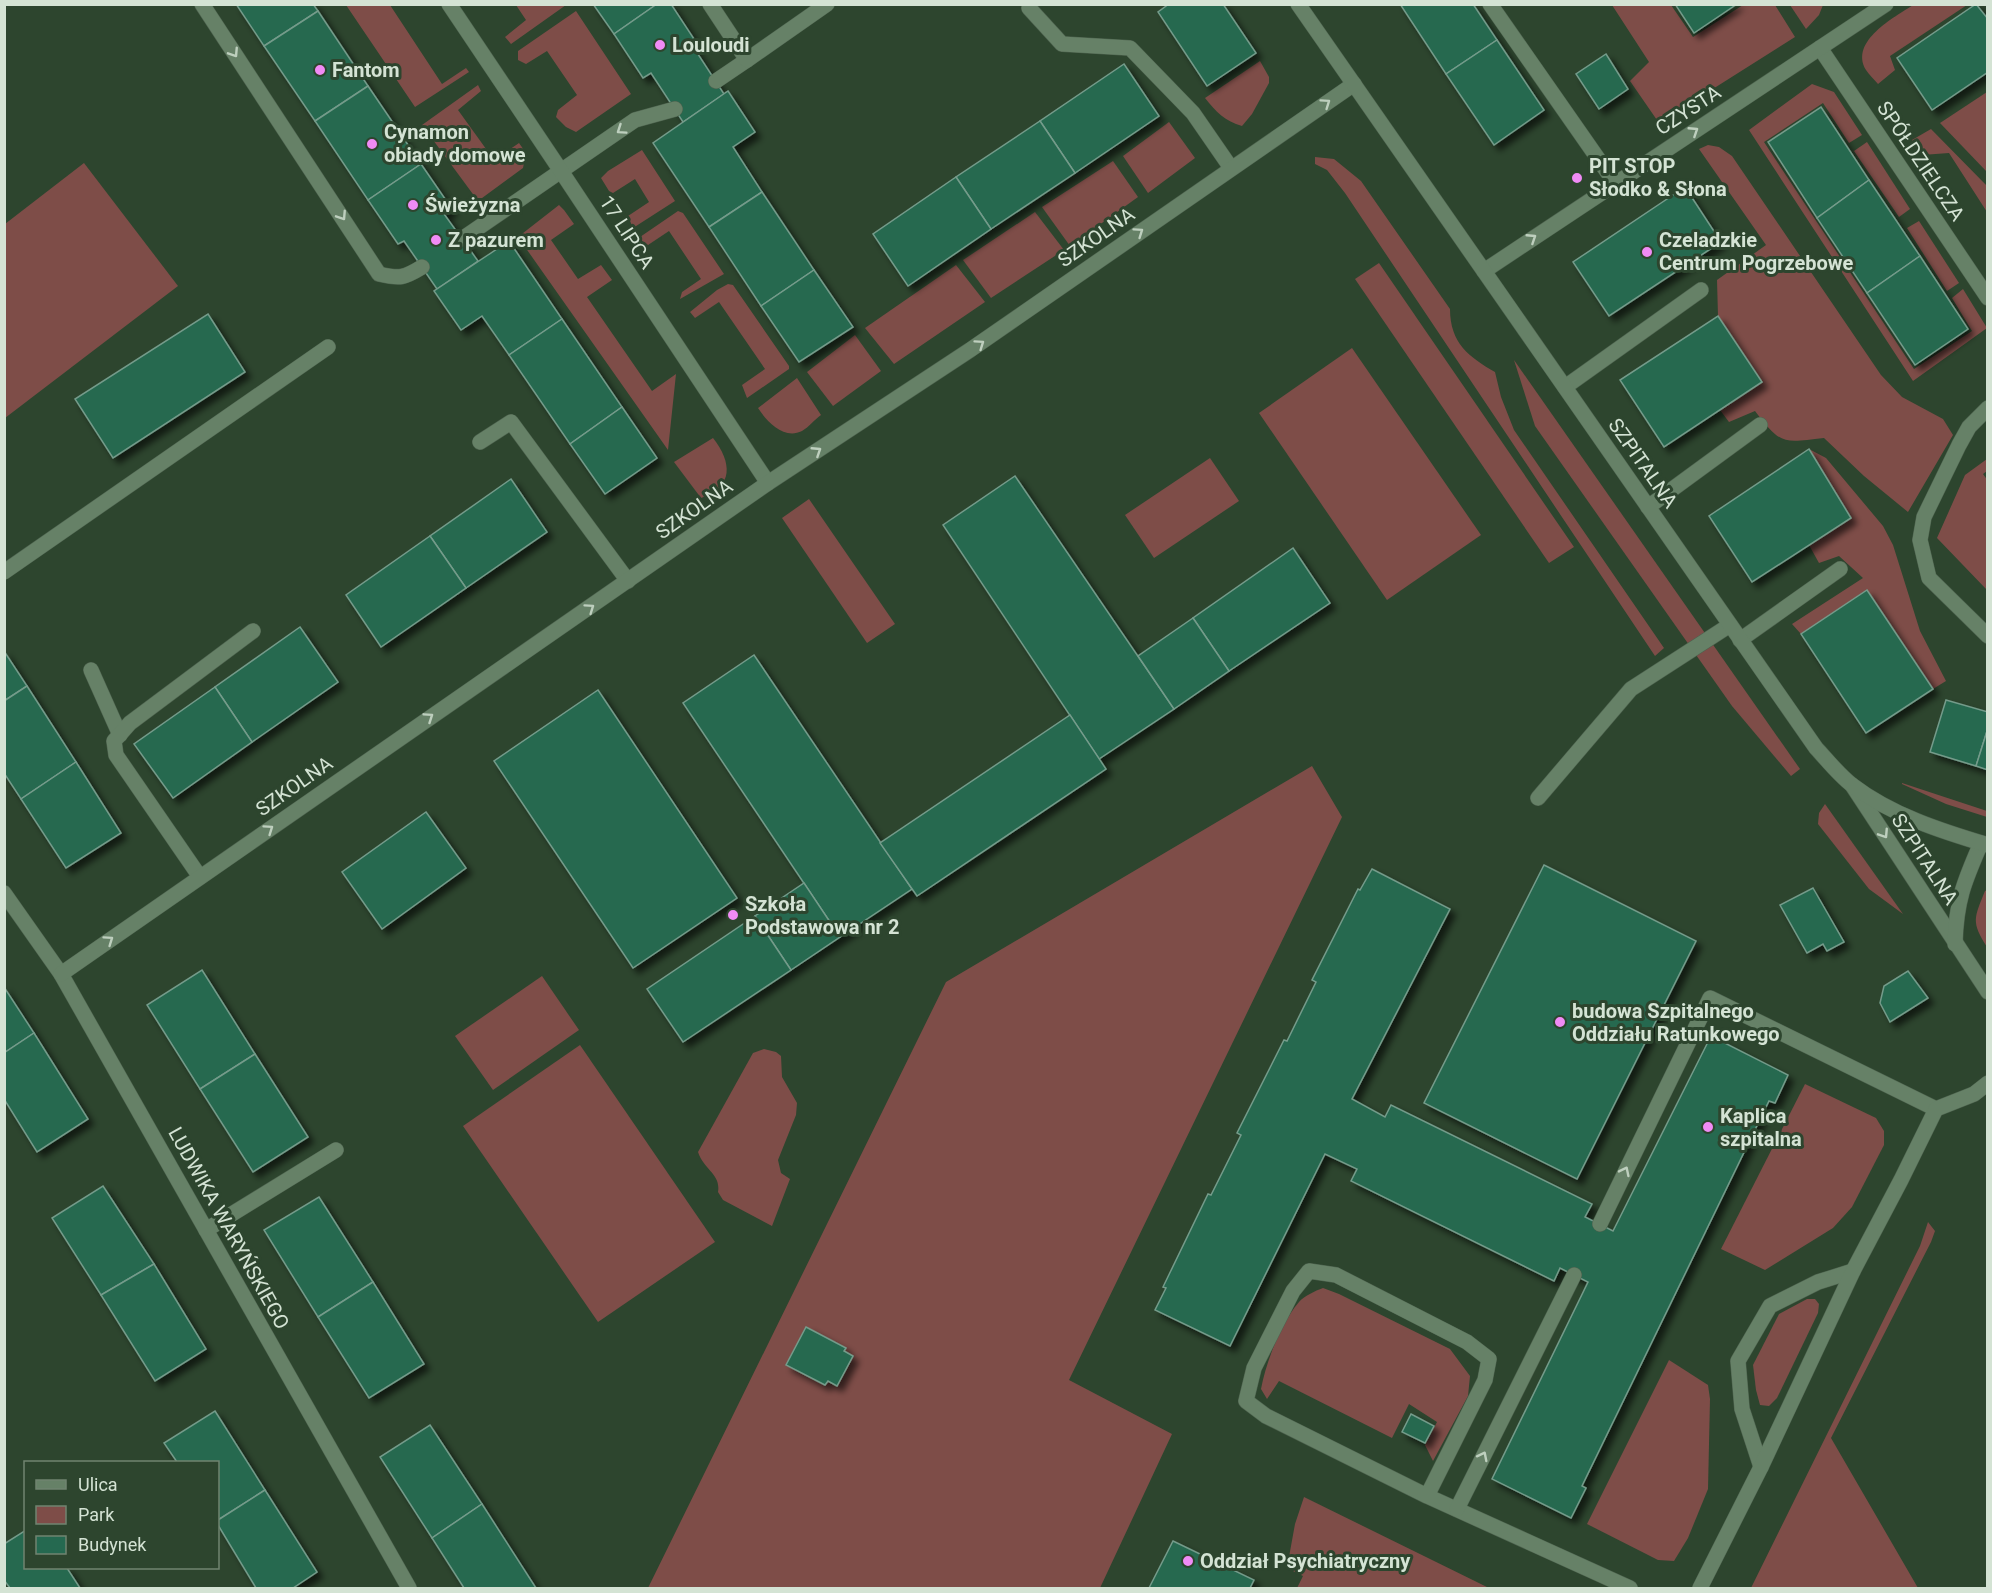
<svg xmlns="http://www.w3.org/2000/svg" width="1992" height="1593" font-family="Roboto,sans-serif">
<defs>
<filter id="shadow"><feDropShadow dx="5.5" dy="5.5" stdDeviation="3" flood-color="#0009"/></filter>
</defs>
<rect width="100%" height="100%" fill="#2d452e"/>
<g fill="#7e4d48">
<path d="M346 5H390L442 84 466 68 469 72 415 107Z"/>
<path d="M516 5H566L511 44 505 37 526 20Z"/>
<path d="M1612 5H1671L1693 37 1743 5H1775L1795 37 1659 123 1630 81 1649 62Z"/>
<path d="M1790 5H1823L1819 15 1806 29Z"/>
<path d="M1913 5H1967L1890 56 1895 70 1878 84C1874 79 1869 75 1866 70 1849 41 1895 17 1913 5Z"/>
<path d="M576 11 631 94 576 132 566 127 556 117 558 110 577 95 547 51 526 64 518 60V51Z"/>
<path d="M1260 61 1269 77V83L1252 114 1242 126C1225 121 1216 112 1205 98Z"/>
<path d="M1812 84 1834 92 1862 135 1849 143 1823 103 1764 142 1914 369 1972 331 1952 298 1963 289 1987 328 1913 381 1749 130Z"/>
<path d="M478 85 481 91 458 110 494 160 519 143 526 153 523 168 478 201 422 125Z"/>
<path d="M1987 92V172L1940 123Z"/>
<path d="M1169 122 1195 158 1148 193 1123 156Z"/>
<path d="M1931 129 1987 186V212L1949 153 1922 155 1912 140Z"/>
<path d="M1867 142 1910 209 1899 217 1854 151Z"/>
<path d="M1708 145 1719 147 1732 156 1881 375 1902 397 1943 419 1953 435 1908 512 1864 476 1824 438C1782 443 1781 445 1755 411L1729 422 1720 410 1761 382 1718 316 1717 280 1766 245 1699 149Z"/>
<path d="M642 150 675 201 633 228 628 216 649 202 635 179 613 193 609 191 601 178 608 171Z"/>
<path d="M1315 157 1334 159 1361 181 1450 309C1450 343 1469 357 1495 372L1501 397 1514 430 1664 648 1655 656 1345 193 1327 170 1315 164Z"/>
<path d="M1113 161 1138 197 1070 246 1042 207Z"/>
<path d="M84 163 178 286 5 418V224Z"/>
<path d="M559 205 564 210 574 224 551 240 578 279 601 265 612 280 587 297 652 391 676 374 668 450 518 237Z"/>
<path d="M678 211 683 213 724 274 680 299 682 292 701 279 669 231 648 245 644 244 640 237Z"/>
<path d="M1035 212 1064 250 991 298 963 260Z"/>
<path d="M1919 221 1959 283 1947 291 1907 228Z"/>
<path d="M1379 263 1574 547 1549 563 1355 279Z"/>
<path d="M956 265 985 302 894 364 865 328Z"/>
<path d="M728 284 733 285 789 366V369L747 398 742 385 765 369 719 302 695 318 690 312 717 290Z"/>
<path d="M855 335 881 371 833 406 807 372Z"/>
<path d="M1352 348 1481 535 1387 600 1259 413Z"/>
<path d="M1514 360 1800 769 1791 776 1732 706 1535 426Z"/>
<path d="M797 378 821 415C815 419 809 427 802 431 784 440 767 422 758 408Z"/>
<path d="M713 438C732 462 734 487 701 498L674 462Z"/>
<path d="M1809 449 1826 458 1883 526 1893 545 1920 631 1946 681 1933 689 1867 590 1801 634 1792 624 1863 578 1839 556 1819 563 1809 545 1851 517Z"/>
<path d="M1210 458 1239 501 1154 558 1125 515Z"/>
<path d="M1987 459V471L1983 474 1988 481 1987 590 1937 538 1965 475Z"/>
<path d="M809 499 895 624 867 643 782 518Z"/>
<path d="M1312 766 1342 817 1069 1380 1172 1434 1100 1588H648L946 982Z"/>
<path d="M1902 783 1987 811V817L1946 804 1902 784Z"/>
<path d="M1825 804 1903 914 1869 889 1818 824 1819 813Z"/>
<path d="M1987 890H1988L1987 947C1971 922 1974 918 1985 891Z"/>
<path d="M542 976 579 1030 493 1090 455 1036Z"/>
<path d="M580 1045 715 1242 598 1322 463 1126Z"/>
<path d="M764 1049 776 1052 781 1056 782 1077 797 1103 796 1115 778 1160 781 1173 790 1179 772 1226 723 1200 718 1192C721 1174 704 1170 698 1152L753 1053Z"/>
<path d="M1805 1084 1876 1118 1884 1131V1145L1852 1207 1833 1228 1765 1270 1721 1249Z"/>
<path d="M1928 1222 1935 1231 1931 1242 1831 1438 1918 1588H1751L1920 1246Z"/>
<path d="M1323 1288 1339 1294 1450 1349 1470 1376 1468 1396 1433 1461 1425 1445 1437 1422 1409 1404 1392 1438 1279 1381 1267 1399 1261 1389C1266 1362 1281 1323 1299 1302 1304 1296 1315 1291 1323 1288Z"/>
<path d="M1807 1299H1815L1819 1304 1818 1313 1777 1398 1769 1406 1760 1405 1756 1390 1753 1365 1779 1314Z"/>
<path d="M1669 1360 1708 1385 1710 1399 1708 1489 1688 1538 1674 1561 1658 1560 1587 1524Z"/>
<path d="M1304 1497 1489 1588H1297L1303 1576 1287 1568 1295 1524Z"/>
</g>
<g fill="#256950" stroke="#749b8a" stroke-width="1.5" filter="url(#shadow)">
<path d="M236 4H313L318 11 264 46Z"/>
<path d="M593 4H657L614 34Z"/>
<path d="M657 4H671L696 42 692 45 724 94 683 122 651 73 643 78 614 34Z"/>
<path d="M1169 4H1223L1256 53 1207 86 1158 12Z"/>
<path d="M1400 4H1473L1497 40 1446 74Z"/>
<path d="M1675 4H1737L1694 33Z"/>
<path d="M1976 4 1988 19V72L1932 110 1897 58Z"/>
<path d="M318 11 368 86 315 121 264 46Z"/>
<path d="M1497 40 1544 110 1494 145 1446 74Z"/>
<path d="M1606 54 1628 89 1599 109 1576 74Z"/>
<path d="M1124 64 1159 116 1075 173 1040 121Z"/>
<path d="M368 86 421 164 368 200 315 121Z"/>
<path d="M728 91 755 132 733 147 762 192 709 227 653 143Z"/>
<path d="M1821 107 1869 180 1817 218 1768 142Z"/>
<path d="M1040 121 1075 173 991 229 956 177Z"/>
<path d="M421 164 452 209 444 214 478 261 437 289 404 241 398 244 368 200Z"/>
<path d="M956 177 991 229 908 286 873 234Z"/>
<path d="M1869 180 1920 256 1867 293 1817 218Z"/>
<path d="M1685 187 1721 242 1609 316 1573 262Z"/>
<path d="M762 192 814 270 761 306 709 227Z"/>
<path d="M509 241 562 319 509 355 482 316 461 330 434 291Z"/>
<path d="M1920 256 1968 329 1915 365 1867 293Z"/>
<path d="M814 270 853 327 799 362 761 306Z"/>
<path d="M208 314 245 372 113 458 75 399Z"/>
<path d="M1718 316 1762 382 1664 447 1620 380Z"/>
<path d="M562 319 622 407 570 444 509 355Z"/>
<path d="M622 407 657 458 605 494 570 444Z"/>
<path d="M1809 449 1851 518 1752 582 1709 516Z"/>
<path d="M1015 476 1174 709 1099 759 943 525Z"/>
<path d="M511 479 547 532 466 588 430 536Z"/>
<path d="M430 536 466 588 381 647 346 595Z"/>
<path d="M1293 548 1330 603 1229 671 1193 618Z"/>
<path d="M1867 590 1933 689 1866 733 1801 634Z"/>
<path d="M1193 618 1229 671 1174 709 1138 656Z"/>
<path d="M300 627 338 682 252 742 215 687Z"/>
<path d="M4 651 27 686 4 701Z"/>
<path d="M754 655 912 889 840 937 683 703Z"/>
<path d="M27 686 76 762 21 799 4 773V701Z"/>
<path d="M215 687 252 742 173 798 134 744Z"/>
<path d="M598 690 737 898 633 968 494 761Z"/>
<path d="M1946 700 1988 712V728L1976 766 1930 752Z"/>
<path d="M1070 715 1106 769 917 896 880 843Z"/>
<path d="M1988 728V770L1976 766Z"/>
<path d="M76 762 121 833 66 868 21 799Z"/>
<path d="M426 812 466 868 382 929 342 872Z"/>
<path d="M1544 865 1696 941 1577 1179 1424 1103Z"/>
<path d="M1372 869 1450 909 1352 1099 1385 1117 1391 1105 1592 1204 1585 1217 1613 1231 1711 1036 1788 1075 1775 1103 1769 1101 1582 1486 1586 1488 1571 1518 1492 1479 1588 1282 1560 1268 1554 1281 1351 1181 1357 1169 1325 1154 1230 1346 1155 1310 1166 1288 1163 1287 1208 1194 1211 1195 1241 1135 1237 1133 1284 1040 1287 1041 1316 982 1312 980 1358 889 1360 890Z"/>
<path d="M804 883 840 937 791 970 755 916Z"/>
<path d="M1813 888 1844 942 1827 951 1823 944 1807 953 1780 905Z"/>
<path d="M755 916 791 970 683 1042 647 989Z"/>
<path d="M202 970 255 1054 200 1089 147 1005Z"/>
<path d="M1908 971 1928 998 1890 1022 1880 1003 1884 986Z"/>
<path d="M4 987 34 1033 4 1053Z"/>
<path d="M34 1033 88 1119 37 1152 4 1099V1053Z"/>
<path d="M255 1054 308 1137 253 1172 200 1089Z"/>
<path d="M103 1186 154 1264 101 1295 52 1218Z"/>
<path d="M319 1197 373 1282 318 1317 264 1230Z"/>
<path d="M154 1264 206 1349 155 1381 101 1295Z"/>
<path d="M373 1282 424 1364 369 1398 318 1317Z"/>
<path d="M806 1327 846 1348 844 1351 853 1356 837 1386 828 1381 825 1385 786 1365Z"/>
<path d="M215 1411 265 1490 218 1520V1462H177L164 1443Z"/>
<path d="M1411 1414 1434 1426 1425 1443 1402 1432Z"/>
<path d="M430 1425 482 1504 432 1538 380 1457Z"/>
<path d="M265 1490 317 1572 293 1588H256L218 1525V1520Z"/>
<path d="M482 1504 536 1588H464L432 1538Z"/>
<path d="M26 1530V1568H67L80 1588H10L4 1580V1544Z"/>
<path d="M1173 1541 1254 1580 1250 1588H1149Z"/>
</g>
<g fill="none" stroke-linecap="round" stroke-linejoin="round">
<g stroke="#4e634f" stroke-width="16">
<g id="service">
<path d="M202 4 379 274C400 279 404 278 422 267"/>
<path d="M710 4 747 60 716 81"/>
<path d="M1490 4 1615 183"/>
<path d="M1029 8 1062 44 1130 48 1193 113 1231 168"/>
<path d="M747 60 827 4"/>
<path d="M462 239 635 120 675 109"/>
<path d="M1565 387 1701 290"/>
<path d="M1988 408 1969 427 1959 445 1924 517 1920 540 1929 578 1988 636"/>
<path d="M480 442 511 422 628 581"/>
<path d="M1648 507 1760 425"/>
<path d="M4 572 328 347"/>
<path d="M1740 640 1840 569"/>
<path d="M91 670 120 735"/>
<path d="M1538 798 1631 689 1730 625"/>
<path d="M200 877 116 755 114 741 130 723 253 631"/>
<path d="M1600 1224 1710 998 1936 1109"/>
<path d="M206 1230 336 1150"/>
<path d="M1761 1467 1742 1409 1738 1361 1770 1306 1818 1282 1853 1271"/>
<path d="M1427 1496 1485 1380 1489 1359 1467 1342 1336 1275 1309 1271 1293 1291 1254 1368 1246 1401 1266 1416 1427 1496 1630 1588"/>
<path d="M1457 1509 1574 1275"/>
<path d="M1700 1588 1761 1467 1853 1271 1901 1180 1936 1109 1974 1094 1988 1083"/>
</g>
</g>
<g stroke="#4e634f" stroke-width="16">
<g id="minor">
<path d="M449 4 561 171 768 483"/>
<path d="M1820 48 1988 298"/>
<path d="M1484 271 1886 4"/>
<path d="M1852 785 1988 992"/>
<path d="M4 893 61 974 409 1588"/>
<path d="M1955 944C1956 901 1964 882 1981 843"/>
<path d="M61 974 768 483 970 350 1354 84"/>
</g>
</g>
<g stroke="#4e634f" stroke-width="16">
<path id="tertiary" d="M1298 4 1816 748C1828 761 1839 775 1852 785 1891 815 1941 831 1988 845"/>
</g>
<use href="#service" stroke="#668167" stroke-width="15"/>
<use href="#minor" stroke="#668167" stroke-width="15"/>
<use href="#tertiary" stroke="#668167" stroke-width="15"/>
</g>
<defs><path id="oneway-chevron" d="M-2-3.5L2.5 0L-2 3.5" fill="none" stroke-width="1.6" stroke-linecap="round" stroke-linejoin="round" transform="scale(1.5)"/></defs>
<g stroke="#becfbe">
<use href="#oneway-chevron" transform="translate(234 53) rotate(57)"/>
<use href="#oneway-chevron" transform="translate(1326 103) rotate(-35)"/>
<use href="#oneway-chevron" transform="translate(621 130) rotate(146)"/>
<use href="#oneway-chevron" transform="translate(1694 131) rotate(-33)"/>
<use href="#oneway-chevron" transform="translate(342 216) rotate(57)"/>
<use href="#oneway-chevron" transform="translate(1139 232) rotate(-35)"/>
<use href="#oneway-chevron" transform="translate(1532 238) rotate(-33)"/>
<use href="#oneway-chevron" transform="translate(980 344) rotate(-35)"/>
<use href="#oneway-chevron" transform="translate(817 451) rotate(-33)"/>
<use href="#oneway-chevron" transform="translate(590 608) rotate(-35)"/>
<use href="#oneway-chevron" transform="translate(429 717) rotate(-34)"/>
<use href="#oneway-chevron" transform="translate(269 829) rotate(-35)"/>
<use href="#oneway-chevron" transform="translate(1884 834) rotate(57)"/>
<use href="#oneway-chevron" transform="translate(109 940) rotate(-35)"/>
<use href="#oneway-chevron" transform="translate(1625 1171) rotate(-64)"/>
<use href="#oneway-chevron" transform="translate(1483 1456) rotate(-63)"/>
</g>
<g fill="#f08bf5" stroke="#2d452e" stroke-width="2">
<circle cx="660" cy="45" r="6"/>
<circle cx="320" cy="70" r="6"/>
<circle cx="372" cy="144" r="6"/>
<circle cx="1577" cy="178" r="6"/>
<circle cx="413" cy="205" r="6"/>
<circle cx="436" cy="240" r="6"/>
<circle cx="1647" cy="252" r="6"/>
<circle cx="733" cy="915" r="6"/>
<circle cx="1560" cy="1022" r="6"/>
<circle cx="1708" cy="1127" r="6"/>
<circle cx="1188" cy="1561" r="6"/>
</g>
<g text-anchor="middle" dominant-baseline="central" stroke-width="6" stroke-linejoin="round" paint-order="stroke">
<g font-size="20" font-weight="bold" fill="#d4e3d4" stroke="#2d452e" text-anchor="start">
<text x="672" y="45">Louloudi</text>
<text x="332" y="70">Fantom</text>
<text x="384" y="132">Cynamon<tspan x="384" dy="23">obiady domowe</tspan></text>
<text x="1589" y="166">PIT STOP<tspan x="1589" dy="23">Słodko &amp; Słona</tspan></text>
<text x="425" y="205">Świeżyzna</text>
<text x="448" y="240">Z pazurem</text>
<text x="1659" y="240">Czeladzkie<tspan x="1659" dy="23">Centrum Pogrzebowe</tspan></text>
<text x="745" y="904">Szkoła<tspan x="745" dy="23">Podstawowa nr 2</tspan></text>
<text x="1572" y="1011">budowa Szpitalnego<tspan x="1572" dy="23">Oddziału Ratunkowego</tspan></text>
<text x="1720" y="1116">Kaplica<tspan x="1720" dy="23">szpitalna</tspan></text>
<text x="1200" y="1561">Oddział Psychiatryczny</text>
</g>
<g font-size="20" fill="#d4e3d4" stroke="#2d452e">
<text transform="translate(1688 110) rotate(-33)">CZYSTA</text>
<text transform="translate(1921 161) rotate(56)">SPÓŁDZIELCZA</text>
<text transform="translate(627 232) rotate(57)">17 LIPCA</text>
<text transform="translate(1096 237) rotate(-35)">SZKOLNA</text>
<text transform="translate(1643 463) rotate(55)">SZPITALNA</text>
<text transform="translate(694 509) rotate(-35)">SZKOLNA</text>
<text transform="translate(294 786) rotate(-35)">SZKOLNA</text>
<text transform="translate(1925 859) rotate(57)">SZPITALNA</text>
<text transform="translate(229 1228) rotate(61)">LUDWIKA WARYŃSKIEGO</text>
</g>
</g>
<rect width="1992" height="1593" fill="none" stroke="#d4e3d4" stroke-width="12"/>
<rect x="24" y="1461" width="195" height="108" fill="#2d452e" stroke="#708470" stroke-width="1.5"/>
<rect x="36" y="1480" width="30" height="9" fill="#668167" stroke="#708470" stroke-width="1.5"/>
<text x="78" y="1491" font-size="18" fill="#d4e3d4">Ulica</text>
<rect x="36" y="1506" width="30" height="18" fill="#7e4d48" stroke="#708470" stroke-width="1.5"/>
<text x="78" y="1521" font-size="18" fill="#d4e3d4">Park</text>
<rect x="36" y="1536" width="30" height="18" fill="#256950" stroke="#708470" stroke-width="1.5"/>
<text x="78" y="1551" font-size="18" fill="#d4e3d4">Budynek</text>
</svg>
